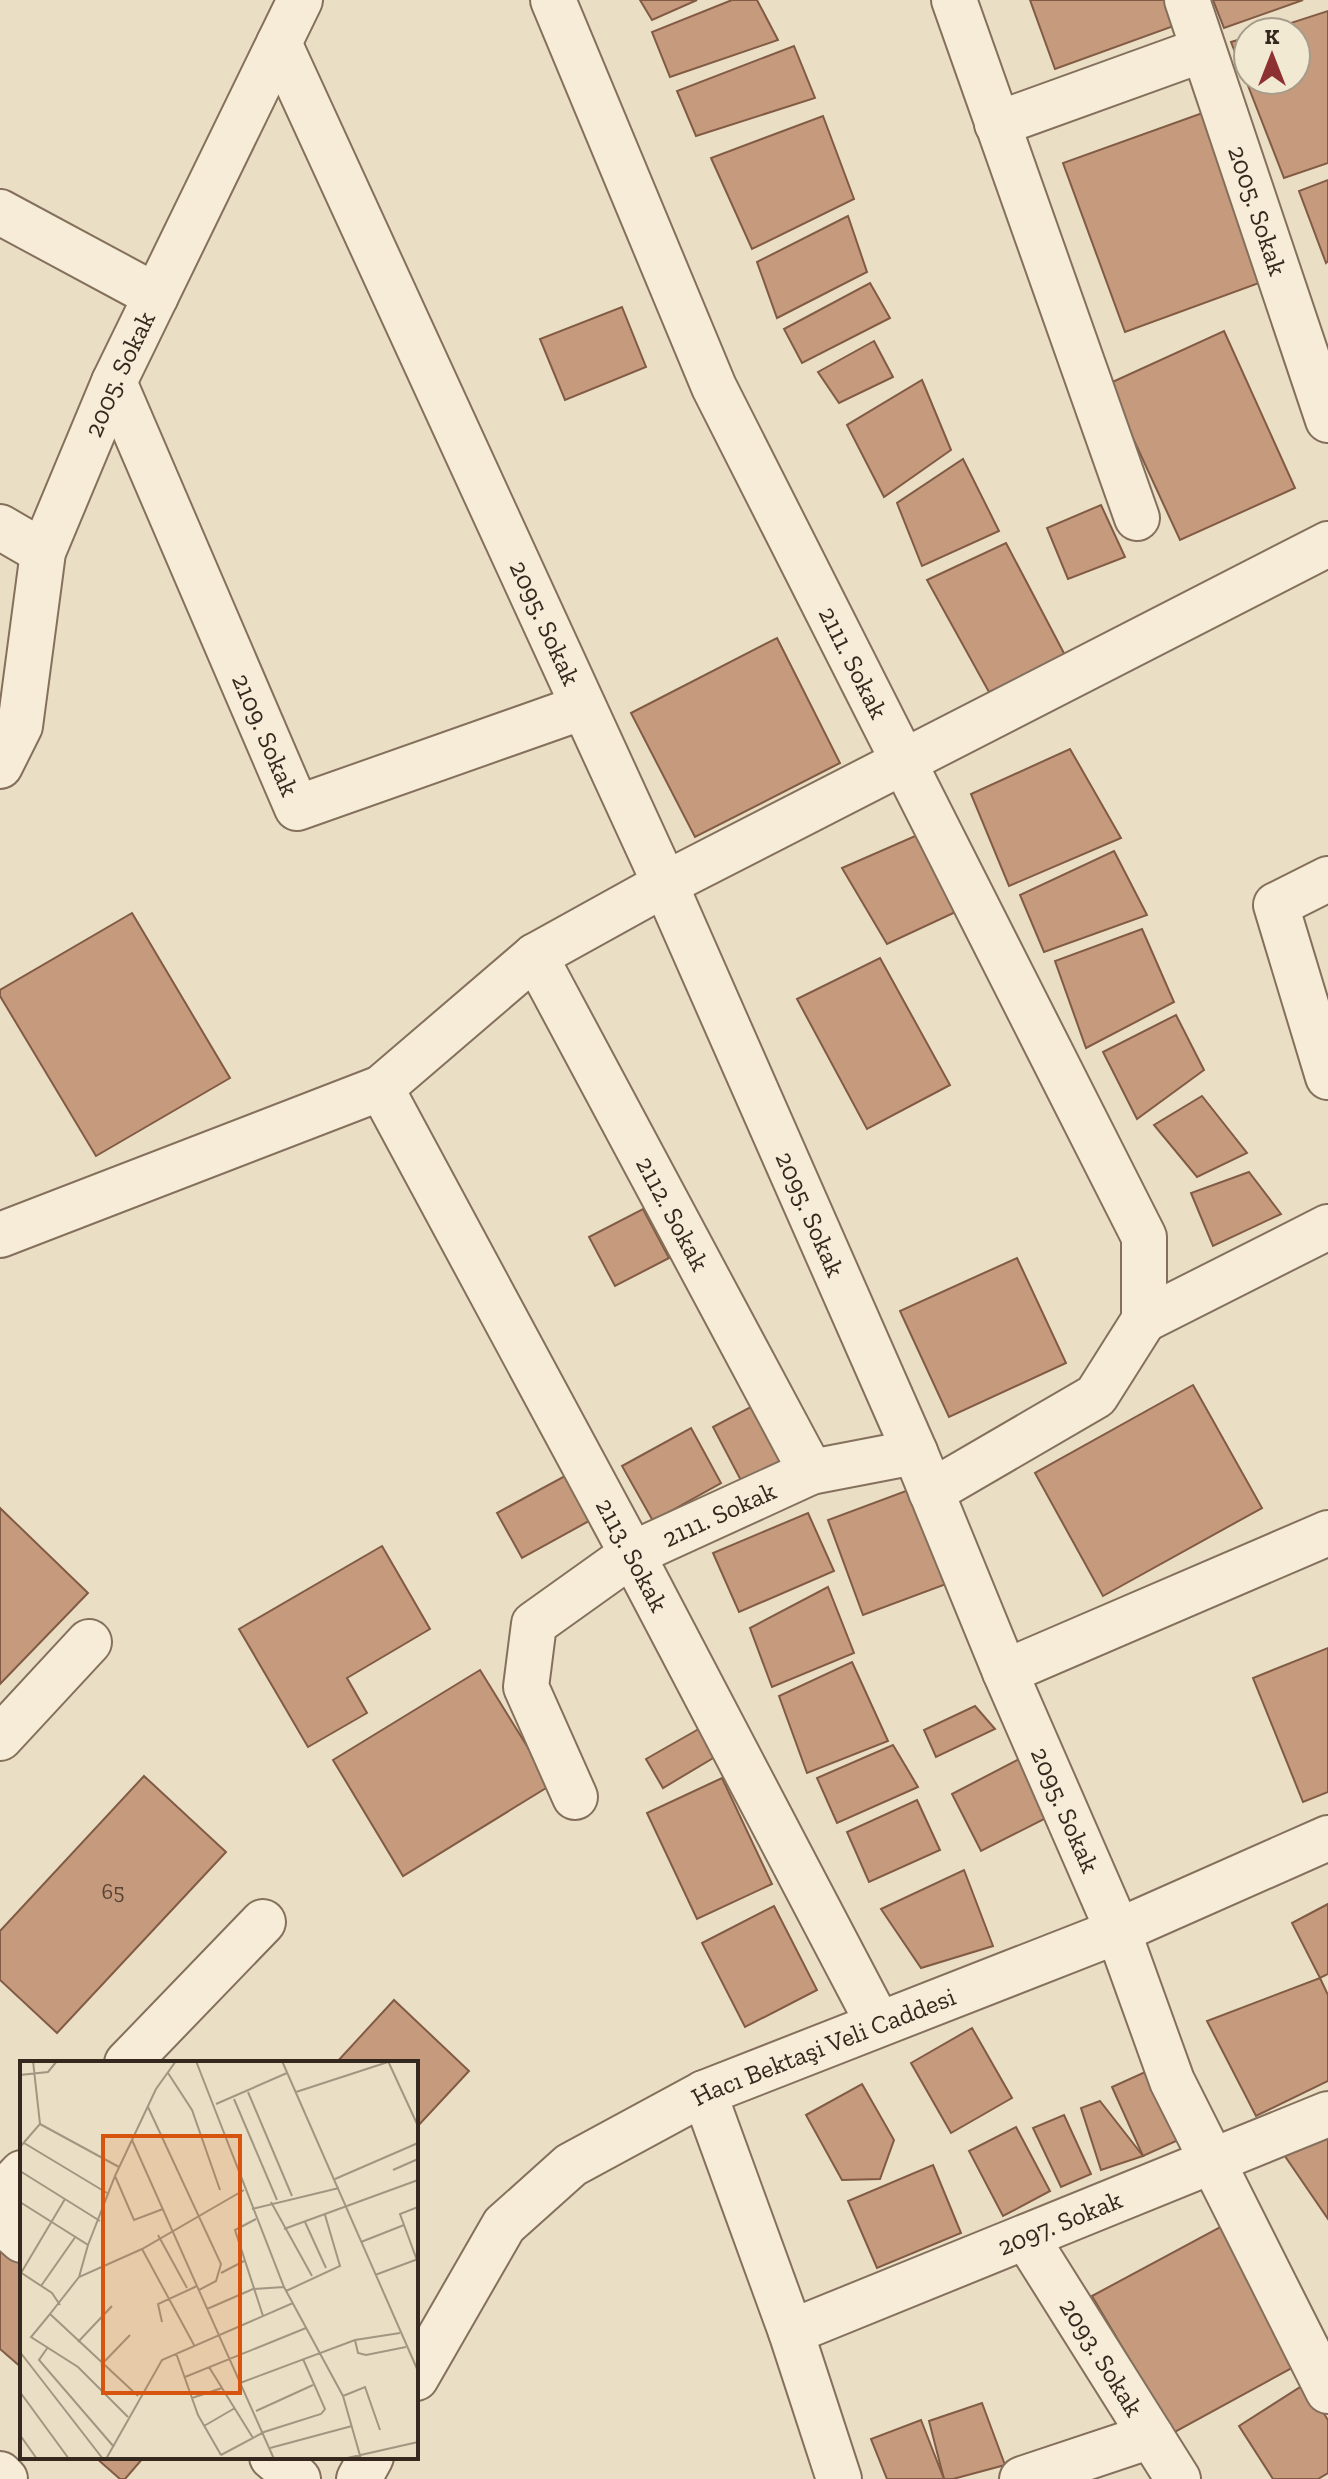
<svg xmlns="http://www.w3.org/2000/svg" width="1328" height="2479" font-family="'Zilla Slab',serif">
<rect width="100%" height="100%" fill="#eadec4"/>
<g fill="#c69a7d" stroke="#815b44" stroke-width="2">
<path d="M640 0H697L652 20Z"/>
<path d="M732 0H757L778 40 670 77 652 32Z"/>
<path d="M1030 0H1174L1182 23 1055 69Z"/>
<path d="M1213 0H1303L1224 28Z"/>
<path d="M1328 11V163L1284 178 1231 42 1248 37V80H1296V32H1263Z"/>
<path d="M794 46 815 98 696 136 677 91Z"/>
<path d="M1208 111 1270 279 1125 332 1063 163Z"/>
<path d="M823 116 854 199 752 249 711 158Z"/>
<path d="M1328 180V261L1326 263 1299 191Z"/>
<path d="M848 216 867 272 777 318 757 262Z"/>
<path d="M870 283 890 318 802 363 784 329Z"/>
<path d="M622 307 646 367 565 400 540 339Z"/>
<path d="M1224 331 1295 488 1180 540 1108 384Z"/>
<path d="M874 341 893 377 839 403 818 372Z"/>
<path d="M922 380 951 450 884 497 847 425Z"/>
<path d="M963 459 999 531 922 566 897 503Z"/>
<path d="M1101 505 1125 557 1068 579 1047 528Z"/>
<path d="M1006 543 1066 657 989 692 927 580Z"/>
<path d="M777 638 840 763 695 837 631 713Z"/>
<path d="M1070 749 1121 838 1009 886 971 794Z"/>
<path d="M922 833 962 909 887 944 842 868Z"/>
<path d="M1114 851 1147 915 1044 952 1020 895Z"/>
<path d="M132 913 230 1078 96 1156 0 996V990Z"/>
<path d="M1142 929 1174 1002 1086 1048 1055 961Z"/>
<path d="M880 958 950 1085 867 1129 797 999Z"/>
<path d="M1176 1015 1204 1070 1137 1119 1103 1052Z"/>
<path d="M1202 1096 1247 1153 1197 1177 1154 1125Z"/>
<path d="M1249 1172 1281 1214 1213 1246 1191 1193Z"/>
<path d="M643 1209 669 1258 615 1286 589 1237Z"/>
<path d="M1017 1258 1066 1363 949 1417 900 1311Z"/>
<path d="M1193 1385 1262 1508 1103 1596 1035 1473Z"/>
<path d="M762 1401 795 1464 746 1490 713 1427Z"/>
<path d="M691 1428 721 1483 653 1521 622 1466Z"/>
<path d="M574 1471 598 1516 522 1558 497 1513Z"/>
<path d="M922 1485 957 1580 863 1615 828 1520Z"/>
<path d="M0 1508 88 1593 0 1684Z"/>
<path d="M808 1513 834 1571 739 1612 713 1553Z"/>
<path d="M382 1546 430 1629 347 1678 367 1713 308 1747 239 1629Z"/>
<path d="M828 1587 854 1653 772 1687 750 1628Z"/>
<path d="M1328 1648V1792L1303 1802 1253 1678Z"/>
<path d="M852 1662 888 1741 807 1773 779 1696Z"/>
<path d="M480 1670 551 1785 403 1876 333 1760Z"/>
<path d="M975 1706 995 1729 936 1757 924 1730Z"/>
<path d="M704 1726 720 1754 663 1788 646 1759Z"/>
<path d="M893 1745 918 1787 837 1823 817 1778Z"/>
<path d="M1021 1758 1050 1816 981 1851 952 1794Z"/>
<path d="M144 1776 226 1852 57 2033 0 1980V1931Z"/>
<path d="M722 1778 772 1884 697 1919 647 1813Z"/>
<path d="M917 1800 940 1850 869 1882 847 1832Z"/>
<path d="M964 1870 993 1946 921 1968 881 1909Z"/>
<path d="M1328 1904V1974L1320 1978 1292 1923Z"/>
<path d="M774 1906 817 1990 745 2027 702 1943Z"/>
<path d="M1320 1978 1328 1995V2081L1256 2116 1207 2021Z"/>
<path d="M394 2000 469 2071 416 2128V2063H336Z"/>
<path d="M972 2028 1012 2098 951 2133 911 2063Z"/>
<path d="M1165 2063 1196 2132 1143 2156 1112 2087Z"/>
<path d="M862 2084 894 2140 880 2179 842 2180 806 2115Z"/>
<path d="M1100 2101 1143 2156 1101 2170 1081 2108Z"/>
<path d="M1064 2115 1091 2174 1061 2187 1033 2128Z"/>
<path d="M1016 2127 1050 2191 1003 2216 969 2151Z"/>
<path d="M1328 2128V2219L1278 2146Z"/>
<path d="M933 2165 961 2233 877 2268 848 2201Z"/>
<path d="M1224 2225 1301 2363 1173 2433 1092 2296Z"/>
<path d="M3 2245 22 2262V2368L0 2349V2249Z"/>
<path d="M1305 2384 1328 2420V2473L1318 2479H1273L1239 2426Z"/>
<path d="M982 2403 1005 2465 953 2479H944L929 2421Z"/>
<path d="M921 2420 944 2479H887L871 2439Z"/>
<path d="M95 2457H144L125 2479H120Z"/>
</g>
<g fill="none" stroke-linecap="round" stroke-linejoin="round">
<g stroke="#84705c" stroke-width="48">
<g id="minor">
<path id="s1" d="M553 0 714 387 1144 1237V1320L1096 1396 931 1492"/>
<path d="M954 0 1137 518"/>
<path id="s2" d="M1187 0 1328 420"/>
<path id="s3" d="M279 43 665 884 915 1452 1005 1672 1118 1931 1172 2081 1328 2391"/>
<path d="M997 124 1202 50"/>
<path d="M0 212 156 296"/>
<path id="s4" d="M114 382 297 808 583 707"/>
<path d="M0 527 43 552"/>
<path id="s5" d="M0 766 20 726 43 552 114 382 300 0"/>
<path d="M1328 879 1276 905 1328 1077"/>
<path id="s6" d="M535 956 811 1472"/>
<path id="s7" d="M381 1088 632 1554 878 2023"/>
<path d="M0 1235 381 1088 535 956 665 884 1328 544"/>
<path d="M1144 1320 1328 1227"/>
<path d="M1005 1672 1328 1533"/>
<path d="M0 1738 89 1642"/>
<path id="s8" d="M575 1797 526 1687 534 1624 632 1554 811 1472 915 1452"/>
<path d="M127 2063 263 1922"/>
<path d="M704 2093 791 2332 839 2479"/>
<path d="M0 2196 22 2173"/>
<path d="M0 2221 22 2240"/>
<path id="s9" d="M1026 2237 1178 2479"/>
<path id="s10" d="M791 2332 1328 2114"/>
<path d="M272 2457 298 2479"/>
<path d="M0 2474 5 2479"/>
<path d="M1022 2479 1151 2436"/>
</g>
</g>
<g stroke="#84705c" stroke-width="48">
<g id="tertiary">
<path id="s11" d="M416 2378 504 2225 571 2165 704 2093 1118 1931 1328 1838"/>
<path d="M359 2479 371 2457"/>
</g>
</g>
<use href="#minor" stroke="#f6ecd7" stroke-width="44"/>
<use href="#tertiary" stroke="#f6ecd7" stroke-width="44"/>
</g>
<g text-anchor="middle" dominant-baseline="central" stroke-width="7" stroke-linejoin="round" paint-order="stroke">
<g font-size="22" fill="#594536">
<text x="113" y="1891">65</text>
</g>
<g font-size="26" fill="#35291f" stroke="#f2e9d3">
<text stroke="none"><textPath href="#s2" startOffset="222">2005. Sokak</textPath></text>
<text stroke="none"><textPath href="#s5" startOffset="414">2005. Sokak</textPath></text>
<text stroke="none"><textPath href="#s3" startOffset="638">2095. Sokak</textPath></text>
<text stroke="none"><textPath href="#s1" startOffset="728">2111. Sokak</textPath></text>
<text stroke="none"><textPath href="#s4" startOffset="384">2109. Sokak</textPath></text>
<text stroke="none"><textPath href="#s6" startOffset="292">2112. Sokak</textPath></text>
<text stroke="none"><textPath href="#s3" startOffset="1286">2095. Sokak</textPath></text>
<text stroke="none"><textPath href="#s8" startOffset="400">2111. Sokak</textPath></text>
<text stroke="none"><textPath href="#s7" startOffset="530">2113. Sokak</textPath></text>
<text stroke="none"><textPath href="#s3" startOffset="1934">2095. Sokak</textPath></text>
<text stroke="none"><textPath href="#s11" startOffset="546">Hacı Bektaşi Veli Caddesi</textPath></text>
<text stroke="none"><textPath href="#s10" startOffset="290">2097. Sokak</textPath></text>
<text stroke="none"><textPath href="#s9" startOffset="142">2093. Sokak</textPath></text>
</g>
</g>
<g transform="translate(20 2061)">
<rect width="398" height="398" fill="#eadec4"/>
<path fill="none" stroke="#a29682" stroke-width="2" d="M176 0 264 226 323 335 341 398M262 0 398 310M368 0 398 65M148 12 172 49 200 129M0 14 28 11 37 0M228 31 272 135M276 31 368 1M214 38 257 139M196 43 267 12M128 46 201 203 196 220 179 229M20 63 99 106M112 79 254 398M4 82 87 132M0 86 20 63 13 0M373 109 398 98M0 110 80 160M95 115 114 159 143 148M315 118 398 82M0 141 68 184 59 216M251 141 292 215M398 146 380 153 398 202M232 148 319 127M236 158 215 169 243 255M285 161 306 207M264 168 398 119M138 174 167 227M341 181 384 164M68 184 95 115 136 28 156 0M122 188 174 284M0 211 32 232 40 244M1 212 45 138M201 212 224 200M355 214 398 198M21 225 56 175M266 230 320 205 305 154M187 248 233 228 264 226M30 253 59 216 122 188 224 129M142 261 138 243 177 225M335 279 338 292 346 294 386 286M58 281 92 245M28 286 19 299 94 386M0 291 83 398M156 292 178 354 201 394M81 304 110 274M189 306 233 377M165 316 286 267M220 322 335 279 380 272M0 331 49 398M323 335 345 326 360 369M172 337 202 327M236 350 293 324M108 356 58 306 11 276 30 253 118 335M184 365 215 347M0 374 17 398M250 387 332 365M201 394 244 371 301 353 305 348 283 298M86 398 142 299 273 242M323 398 398 381"/>
<path fill="#d6540e" fill-opacity="0.15" stroke="#d6540e" stroke-width="4" d="M83 75H220V332H83Z"/>
<rect width="398" height="398" fill="none" stroke="#35291f" stroke-width="4"/>
</g>
<g transform="translate(1272 56)"><circle r="38" fill="#f2e9d3" stroke="#a69c8b" stroke-width="2"/>
<path d="M0-6L14 30L0 20L-14 30Z" fill="#8e3133"/>
<text y="-12" font-size="22" font-weight="bold" text-anchor="middle" fill="#35291f">K</text>
</g>
</svg>
